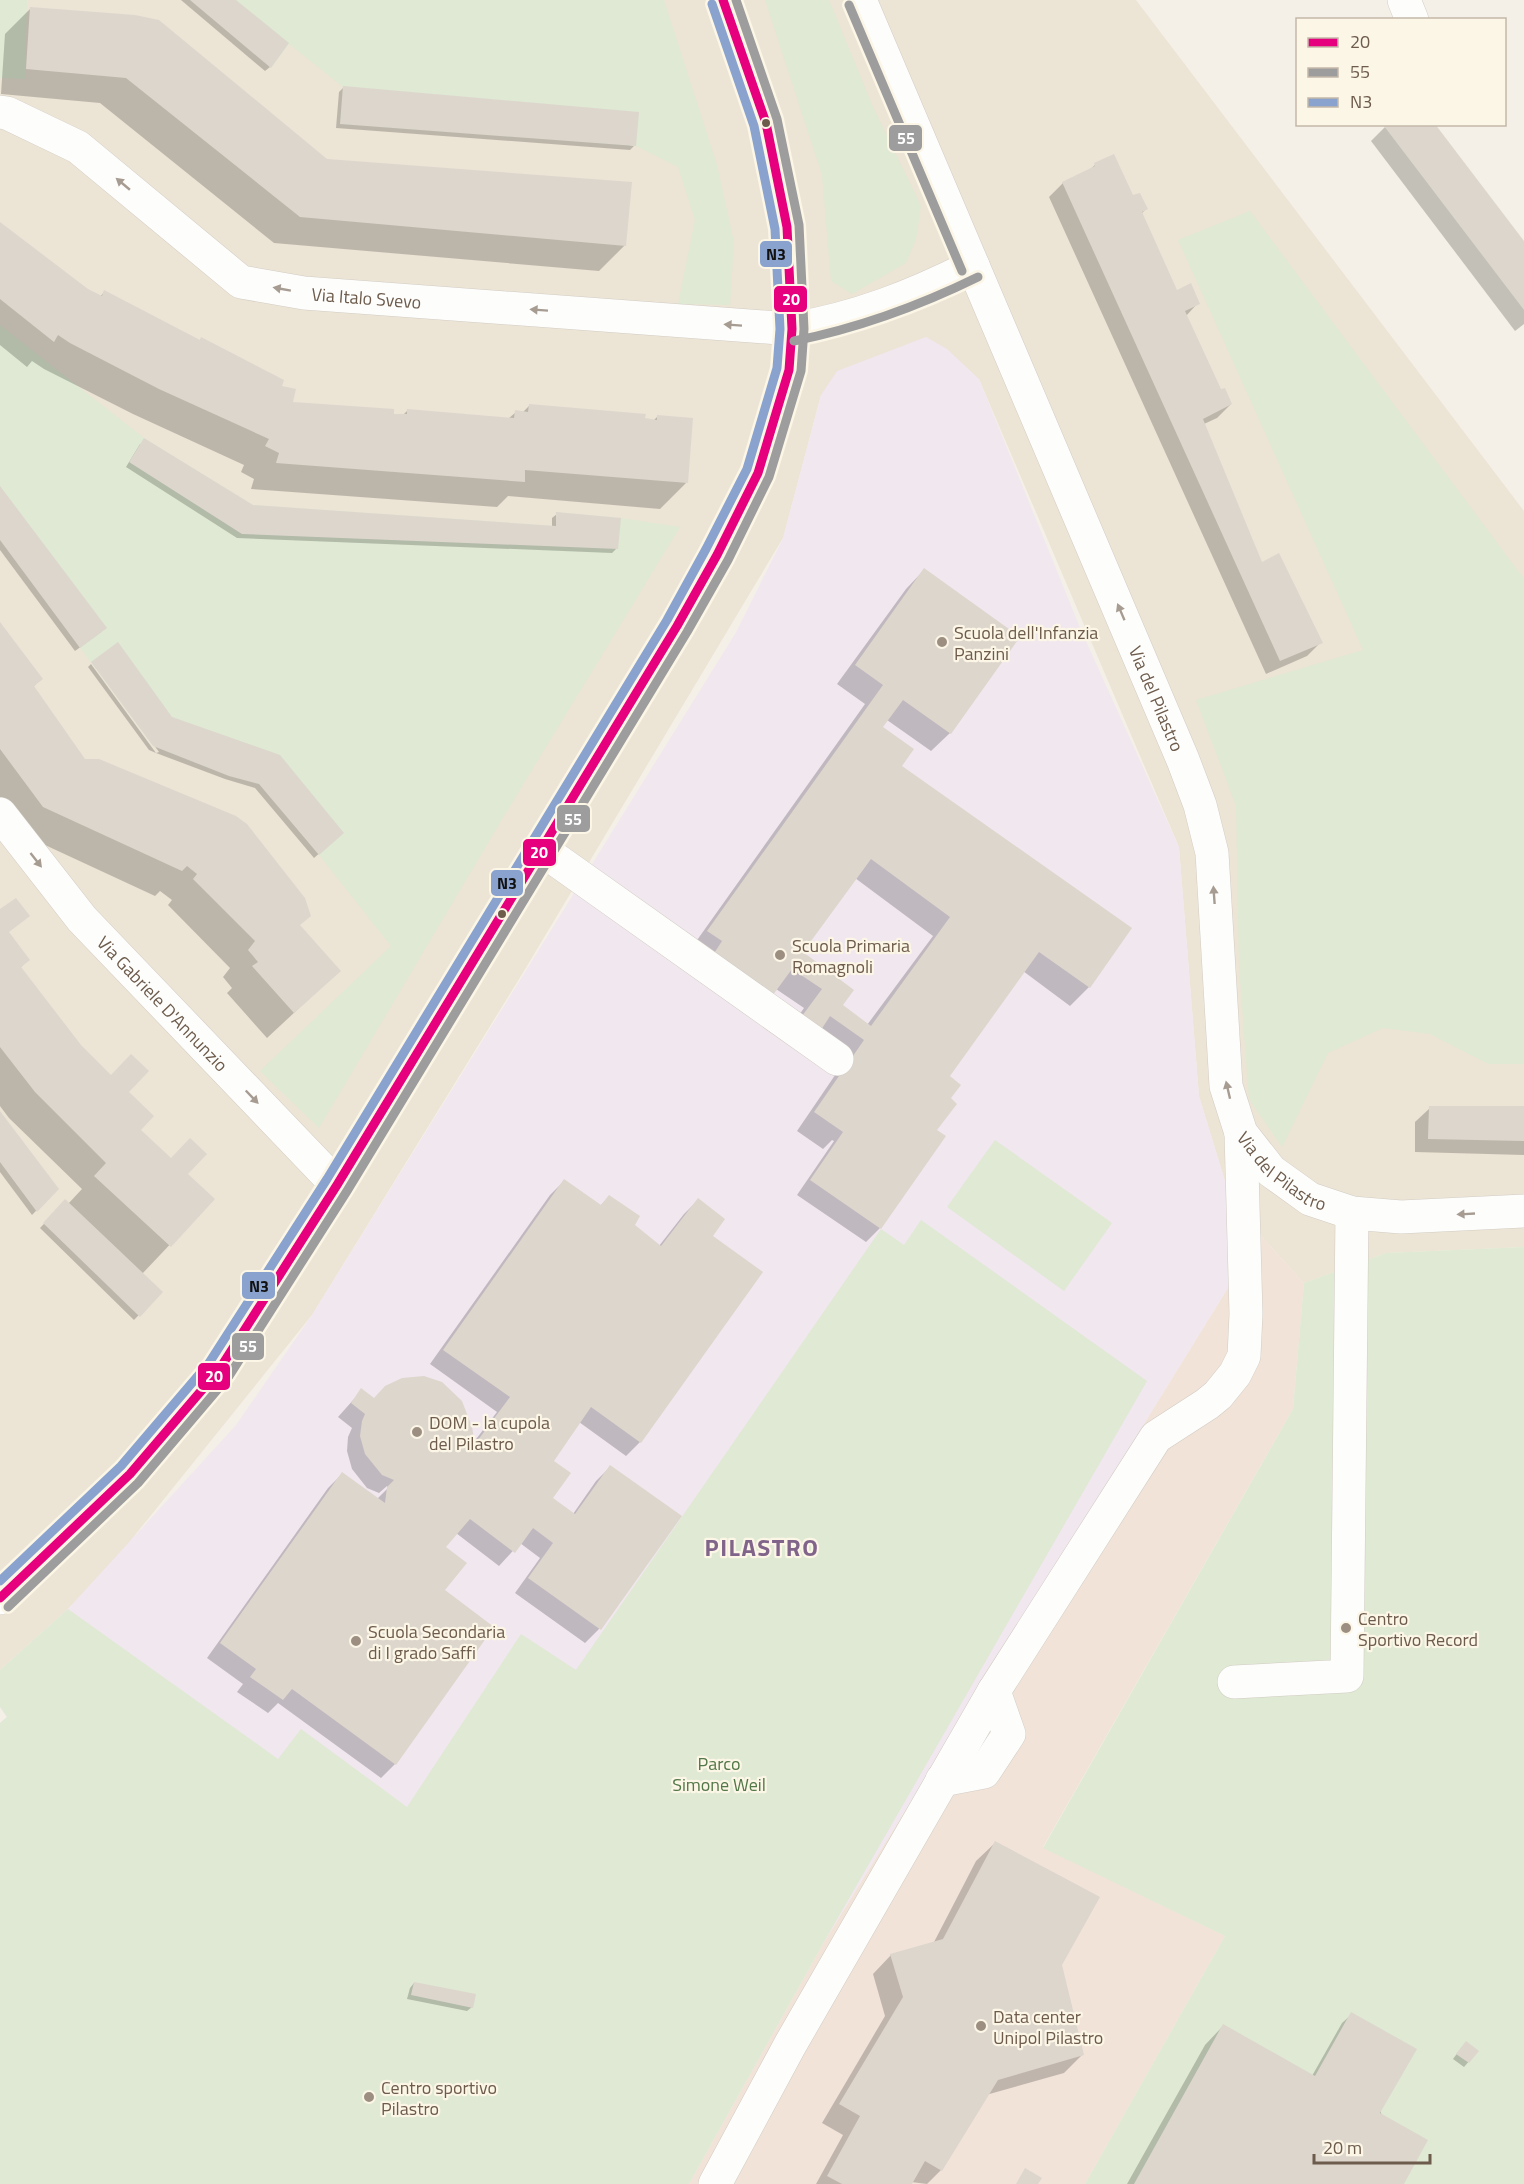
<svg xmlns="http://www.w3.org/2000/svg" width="1524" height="2184" font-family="'Titillium Web',sans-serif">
<rect width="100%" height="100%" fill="#f4f0e7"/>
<path fill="#ece4d5" d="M0 0H1136L1524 511V1247L1386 1253 1304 1283 1232 1204 1199 1096 1179 847 979 379 821 395 783 538 524 971 312 1315 123 1550 68 1609 0 1670Z"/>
<path fill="#f1e3d8" d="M1232 1204 1304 1283 1293 1409 1043 1847 1225 1936 1085 2184H689L824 1942 1231 1283Z"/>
<path fill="#f1e7ef" d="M926 337 947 349 979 379 1081 630 1179 847 1199 1096 1232 1204 1231 1283 824 1942 0 1723 7 1717 0 1707V1670L68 1609 236 1425 312 1315 735 634 783 538 821 395 837 371Z"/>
<g fill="#dfe9d3">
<path d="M0 0H27L25 79 0 78Z"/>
<path d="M190 0H664L717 165 734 242 730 305 678 304 695 220 678 167 636 146 340 124 343 87 289 44 271 68Z"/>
<path d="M765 0H829L873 107 921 206 916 239 906 263 852 294 831 281 822 175Z"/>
<path d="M1250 211 1524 579V1064H1488L1430 1034 1383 1028 1328 1053 1282 1147 1249 1099 1239 966 1236 806 1196 700 1363 650 1178 240Z"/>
<path d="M0 325 144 438 253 505 555 526 556 512 621 518 680 527 504 816 319 1128 260 1071 391 946 319 855 259 784 229 776 153 746 0 540Z"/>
<path d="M995 1140 1112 1223 1064 1291 947 1207Z"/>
<path d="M921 1220 1147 1381 824 1942 689 2184H0V1723L7 1717 0 1707V1670L68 1609 278 1759 301 1729 407 1807 521 1634 576 1670 881 1229 904 1245Z"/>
<path d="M1524 1247V2184H1085L1225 1936 1043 1848 1293 1409 1304 1283 1386 1253Z"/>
</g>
<g fill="#0003" fill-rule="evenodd">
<path d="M181 0H233L270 67 265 71Z"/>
<path d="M31 8 327 161 625 245 599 271 274 243 100 103 1 94 5 34Z"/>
<path d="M343 88 634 146 630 150 336 128 339 92Z"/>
<path d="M1385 127 1524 243V324L1515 331 1371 141Z"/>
<path d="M1095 165 1146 209 1141 214 1176 292 1198 303 1186 316 1221 391 1231 404 1217 418 1204 424 1261 565 1321 642 1307 656 1266 674 1049 197 1063 183 1088 171Z"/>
<path d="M0 224 87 290 100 297 104 292 199 341 201 339 280 388 292 404 392 415H403L407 411 508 419 516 412 522 413 529 406 653 421 658 416 686 483 660 509 508 496 497 507 251 489 254 479 241 472 244 465 133 414 44 369 32 361 27 367 0 345Z"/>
<path d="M140 444 252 507 552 527V518L557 514 617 548 612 553 237 538 126 467Z"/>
<path d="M0 489 101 632 75 651 0 550Z"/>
<path d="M924 570 950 733 931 751 887 720 881 728 900 766 1130 929 1089 987 1070 1006 1023 971 948 1076 949 1099 935 1130 880 1228 866 1242 797 1195 834 1141 832 1140 823 1149 797 1131 846 1059 785 1035 804 1008 776 989 690 950 865 704 837 684 906 589ZM855 878 933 936 867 1025 841 1006 801 952Z"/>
<path d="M0 624 41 679 33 687 84 760 299 925 339 971 267 1038 227 993 232 988 223 977 230 968 168 905 172 900 160 891 155 896 17 832 0 810Z"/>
<path d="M93 662 171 718 338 837 314 858 255 788 225 779 156 753 159 752Z"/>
<path d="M91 664 156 753 149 750 88 667Z"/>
<path d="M0 911 8 933 28 960 20 968 80 1046 127 1092 139 1130 213 1199 142 1274 161 1292 134 1320 40 1228 66 1201 68 1204 82 1189 9 1118 0 1106Z"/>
<path d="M1524 1107V1155L1415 1152V1122L1430 1108Z"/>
<path d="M0 1113 57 1189 32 1215 0 1172Z"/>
<path d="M564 1181 600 1206 609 1197 633 1225 659 1246 684 1214 698 1200 711 1236 640 1442 626 1456 579 1422 552 1461 550 1498 573 1514 596 1481 610 1467 680 1517 599 1629 585 1643 515 1593 540 1558 520 1543 499 1566 456 1533 444 1548 443 1590 395 1764 381 1778 278 1703 268 1713 237 1692 243 1684 207 1658 328 1488 342 1474 377 1499 388 1488 387 1486 379 1493 367 1488 352 1469 347 1451 348 1437 352 1428 338 1417 362 1390 373 1399 442 1383 461 1401 473 1443 497 1412 430 1364 550 1195Z"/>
<path d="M995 1843 1061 1965 1083 2054 1064 2073 986 2095 941 2170 927 2184 911 2182 910 2184H816L843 2135 822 2123 885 2016 873 1974 891 1955 933 1944 976 1861Z"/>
<path d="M414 1983 472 2007 467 2011 407 1999 410 1988Z"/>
<path d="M1352 2014 1402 2184H1127L1205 2045 1223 2026 1312 2076 1342 2023Z"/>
<path d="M1462 2047 1477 2052 1464 2067 1453 2059Z"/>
</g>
<g fill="#ddd6cd" fill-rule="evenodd">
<path d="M190 0H236L289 43 271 68Z"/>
<path d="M30 7 135 15 159 20 327 159 632 182 626 246 300 217 126 78 26 69Z"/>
<path d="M343 86 639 112 636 146 340 124Z"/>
<path d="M1385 124H1435L1524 241V310L1384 126Z"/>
<path d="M1114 154 1133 195 1140 193 1148 209 1142 212 1177 290 1191 283 1200 304 1185 311 1221 389 1225 388 1232 404 1203 419 1262 562 1279 553 1323 643 1280 661 1062 182 1095 166 1094 163Z"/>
<path d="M0 222 88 289 102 296 104 290 200 340 201 337 284 380 282 386 296 389 293 402 394 409V414H407V409L514 418 515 410 528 412 529 404 646 414 645 418 657 420V415L693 418 688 483 525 470V482L276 463 279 453 265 446 269 439 159 389 70 343 58 335 54 342 0 299Z"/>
<path d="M144 438 253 505 556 526V512L621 518 618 549 242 534 129 462Z"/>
<path d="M0 486 107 628 80 648 0 540Z"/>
<path d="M924 568 1020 637 951 734 903 700 883 727 914 749 902 766 1132 928 1090 988 1039 952 950 1076 961 1085 951 1098 957 1104 937 1130 946 1136 881 1229 810 1180 843 1132 814 1112 864 1040 830 1016 821 1030 802 1016 822 989 792 969 770 999 711 958 722 941 707 931 883 685 855 665ZM871 859 950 917 871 1026 843 1005 854 990 803 952Z"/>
<path d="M0 622 43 679 34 686 85 759H99L236 816 247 824 305 898 311 916 300 925 341 971 294 1013 252 966 258 962 248 950 255 941 193 879 197 874 187 866 182 871 43 807 0 749Z"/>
<path d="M118 642 172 717 280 755 344 833 319 855 259 784 229 776 153 746 91 662Z"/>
<path d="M16 898 30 916 9 932 30 960 21 967 81 1045 111 1075 131 1054 149 1071 129 1092 154 1116 141 1130 171 1158 190 1138 207 1154 188 1174 215 1199 171 1247 94 1176 106 1163 35 1092 0 1047V909Z"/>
<path d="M1429 1106H1524V1141L1428 1139Z"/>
<path d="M0 1111 59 1189 37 1212 0 1162Z"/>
<path d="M564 1179 601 1205 609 1195 640 1216 635 1225 661 1246 698 1198 725 1219 713 1236 763 1272 641 1443 591 1407 554 1461 571 1473 553 1498 575 1514 610 1465 682 1516 601 1630 528 1578 553 1543 533 1528 515 1553 470 1519 446 1547 467 1563 445 1590 494 1627 396 1765 292 1689 283 1700 250 1677 256 1669 220 1643 342 1472 385 1503 387 1487 394 1480 382 1475 365 1454 360 1436 362 1421 365 1414 351 1403 361 1388 374 1398 385 1386 402 1378 424 1376 442 1382 462 1401 472 1427 475 1444 510 1397 443 1350Z"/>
<path d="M65 1199 163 1292 140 1317 43 1223Z"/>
<path d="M995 1841 1100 1897 1062 1965 1084 2055 998 2080 942 2171 925 2161 912 2184H842L827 2176 860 2116 839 2104 903 1997 890 1954 943 1939Z"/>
<path d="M414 1982 476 1994 473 2008 411 1995Z"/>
<path d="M1351 2012 1417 2049 1380 2113 1428 2140 1404 2184H1134L1223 2024 1315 2076Z"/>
<path d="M1466 2041 1479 2051 1469 2063 1456 2054Z"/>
<path d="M1025 2168 1042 2178 1038 2184H1016Z"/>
</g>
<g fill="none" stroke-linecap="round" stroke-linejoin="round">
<g stroke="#d2ccc4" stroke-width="34">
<g id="minor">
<path id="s1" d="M860 0 1183 760 1200 805 1212 853 1226 1086 1241 1133 1271 1171 1310 1199 1352 1213 1401 1217 1524 1211"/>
<path d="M1404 0 1412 20"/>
<path id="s2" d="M0 112 7 113 78 147 241 282 304 293 792 329C858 318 913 296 973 266"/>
<path id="s3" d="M0 814 82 919 337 1185"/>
<path d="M541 849 837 1059"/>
<path d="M0 1598 130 1474 219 1370 337 1185 677 626 717 555 758 473 789 370 792 329 791 282 787 227 766 123 723 0"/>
<path d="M1234 1682 1347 1676 1352 1213"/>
<path d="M942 1780 984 1772 1009 1734 994 1691"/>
<path d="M715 2184 790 2045 994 1691 1156 1437 1207 1404 1218 1395 1235 1374 1244 1356 1246 1314 1241 1133"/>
</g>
</g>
<use href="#minor" stroke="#fdfdfb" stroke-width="33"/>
<g stroke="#fcf6e7" stroke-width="14">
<path id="bus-1" d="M0 1598 130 1474 219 1370 337 1185 677 626 717 555 758 473 789 370 792 329 787 227 766 123 723 0"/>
</g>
<g stroke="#fcf6e7" stroke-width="14">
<g id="bus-2">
<path d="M849 5 962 271"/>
<path d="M794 341C859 328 919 306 978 277"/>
<path d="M8 1607 138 1483 229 1376 347 1191 687 632 728 560 769 477 801 371 804 329 799 225 777 119 736 0"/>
</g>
</g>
<g stroke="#fcf6e7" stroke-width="14">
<path id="bus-3" d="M0 1581 121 1466 209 1363 327 1179 667 620 706 549 747 469 777 368 780 329 775 229 754 126 712 4"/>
</g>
<use href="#bus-1" stroke="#e6007e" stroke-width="9"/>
<use href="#bus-2" stroke="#9d9d9d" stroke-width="9"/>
<use href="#bus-3" stroke="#8aa3ce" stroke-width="9"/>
</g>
<defs><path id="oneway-solid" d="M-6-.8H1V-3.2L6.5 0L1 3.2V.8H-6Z" transform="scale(1.5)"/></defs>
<g fill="#a79c92">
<use href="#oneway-solid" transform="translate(123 184) rotate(-140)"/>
<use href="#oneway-solid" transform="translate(282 289) rotate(-170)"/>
<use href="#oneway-solid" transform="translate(539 310) rotate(-176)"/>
<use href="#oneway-solid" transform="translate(733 325) rotate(-176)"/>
<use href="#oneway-solid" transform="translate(1121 612) rotate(-113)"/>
<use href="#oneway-solid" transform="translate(36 860) rotate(52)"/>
<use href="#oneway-solid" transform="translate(1214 895) rotate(-94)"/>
<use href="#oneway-solid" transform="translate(1228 1090) rotate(-103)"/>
<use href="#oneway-solid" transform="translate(252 1097) rotate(46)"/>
<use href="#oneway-solid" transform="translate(1466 1214) rotate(177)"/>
</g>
<g fill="#6d5b4c" stroke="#fcf6e7" stroke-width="2">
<circle cx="766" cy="123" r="5"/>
<circle cx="502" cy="914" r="5"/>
</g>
<g fill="#9c8f82" stroke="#fcf6e7" stroke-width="2">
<circle cx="942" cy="642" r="6"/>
<circle cx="780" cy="955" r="6"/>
<circle cx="417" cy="1432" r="6"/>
<circle cx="1346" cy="1628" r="6"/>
<circle cx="356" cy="1641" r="6"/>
<circle cx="981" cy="2026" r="6"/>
<circle cx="369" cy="2097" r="6"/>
</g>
<g text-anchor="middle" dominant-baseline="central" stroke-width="4.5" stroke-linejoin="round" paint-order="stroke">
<g font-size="18" fill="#6d5b4c" stroke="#fcf6e7">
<text stroke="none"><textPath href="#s2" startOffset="424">Via Italo Svevo</textPath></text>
<text stroke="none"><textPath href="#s1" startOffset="759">Via del Pilastro</textPath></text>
<text stroke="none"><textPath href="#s3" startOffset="250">Via Gabriele D'Annunzio</textPath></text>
<text stroke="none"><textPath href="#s1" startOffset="1263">Via del Pilastro</textPath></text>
</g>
<g font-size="18" fill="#6d5b4c" stroke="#fcf6e7" text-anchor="start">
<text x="954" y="632">Scuola dell'Infanzia<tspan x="954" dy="21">Panzini</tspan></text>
<text x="792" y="945">Scuola Primaria<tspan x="792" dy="21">Romagnoli</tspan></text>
<text x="429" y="1422">DOM - la cupola<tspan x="429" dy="21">del Pilastro</tspan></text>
<text x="1358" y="1618">Centro<tspan x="1358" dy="21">Sportivo Record</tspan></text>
<text x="368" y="1631">Scuola Secondaria<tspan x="368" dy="21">di I grado Saffi</tspan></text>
<text x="993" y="2016">Data center<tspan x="993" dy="21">Unipol Pilastro</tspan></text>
<text x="381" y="2087">Centro sportivo<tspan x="381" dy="21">Pilastro</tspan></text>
</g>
<g font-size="18" fill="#527748" stroke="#fcf6e7">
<text x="719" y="1763">Parco<tspan x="719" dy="21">Simone Weil</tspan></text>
</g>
<g font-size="24" font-weight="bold" letter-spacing="1.5" fill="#80648a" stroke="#fcf6e7">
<text x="762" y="1547">PILASTRO</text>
</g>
</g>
<g stroke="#fcf6e7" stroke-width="2">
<rect x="888" y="124" width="35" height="28" rx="6" fill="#9d9d9d"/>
<rect x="759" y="240" width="34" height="28" rx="6" fill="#8aa3ce"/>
<rect x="773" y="285" width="35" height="28" rx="6" fill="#e6007e"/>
<rect x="556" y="804" width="35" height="29" rx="6" fill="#9d9d9d"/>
<rect x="522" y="838" width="35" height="29" rx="6" fill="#e6007e"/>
<rect x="490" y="869" width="34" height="28" rx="6" fill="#8aa3ce"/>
<rect x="241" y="1271" width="35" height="29" rx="6" fill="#8aa3ce"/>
<rect x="231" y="1332" width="34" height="29" rx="6" fill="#9d9d9d"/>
<rect x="197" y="1362" width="34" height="29" rx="6" fill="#e6007e"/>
</g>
<g font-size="16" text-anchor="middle" font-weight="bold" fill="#fff">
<text x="906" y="144">55</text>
<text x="791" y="305">20</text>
<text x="573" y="825">55</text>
<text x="539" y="858">20</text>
<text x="248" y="1352">55</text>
<text x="214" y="1382">20</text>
</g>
<g font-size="16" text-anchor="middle" font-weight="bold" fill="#111">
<text x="776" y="260">N3</text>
<text x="507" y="889">N3</text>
<text x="259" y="1292">N3</text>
</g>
<rect x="1296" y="18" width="210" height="108" fill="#fcf6e7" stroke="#c3b8a9" stroke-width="1.5"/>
<rect x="1308" y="38" width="30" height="9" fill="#e6007e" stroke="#c3b8a9" stroke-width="1.5"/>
<text x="1350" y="48" font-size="18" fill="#6d5b4c">20</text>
<rect x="1308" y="68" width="30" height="9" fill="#9d9d9d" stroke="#c3b8a9" stroke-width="1.5"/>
<text x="1350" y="78" font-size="18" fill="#6d5b4c">55</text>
<rect x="1308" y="98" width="30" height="9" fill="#8aa3ce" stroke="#c3b8a9" stroke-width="1.5"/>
<text x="1350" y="108" font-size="18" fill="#6d5b4c">N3</text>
<path d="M1314 2154v9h116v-9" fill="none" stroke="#6d5b4c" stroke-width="3"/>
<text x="1323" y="2154" font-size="18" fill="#6d5b4c" stroke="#fcf6e7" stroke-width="4.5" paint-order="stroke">20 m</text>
</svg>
